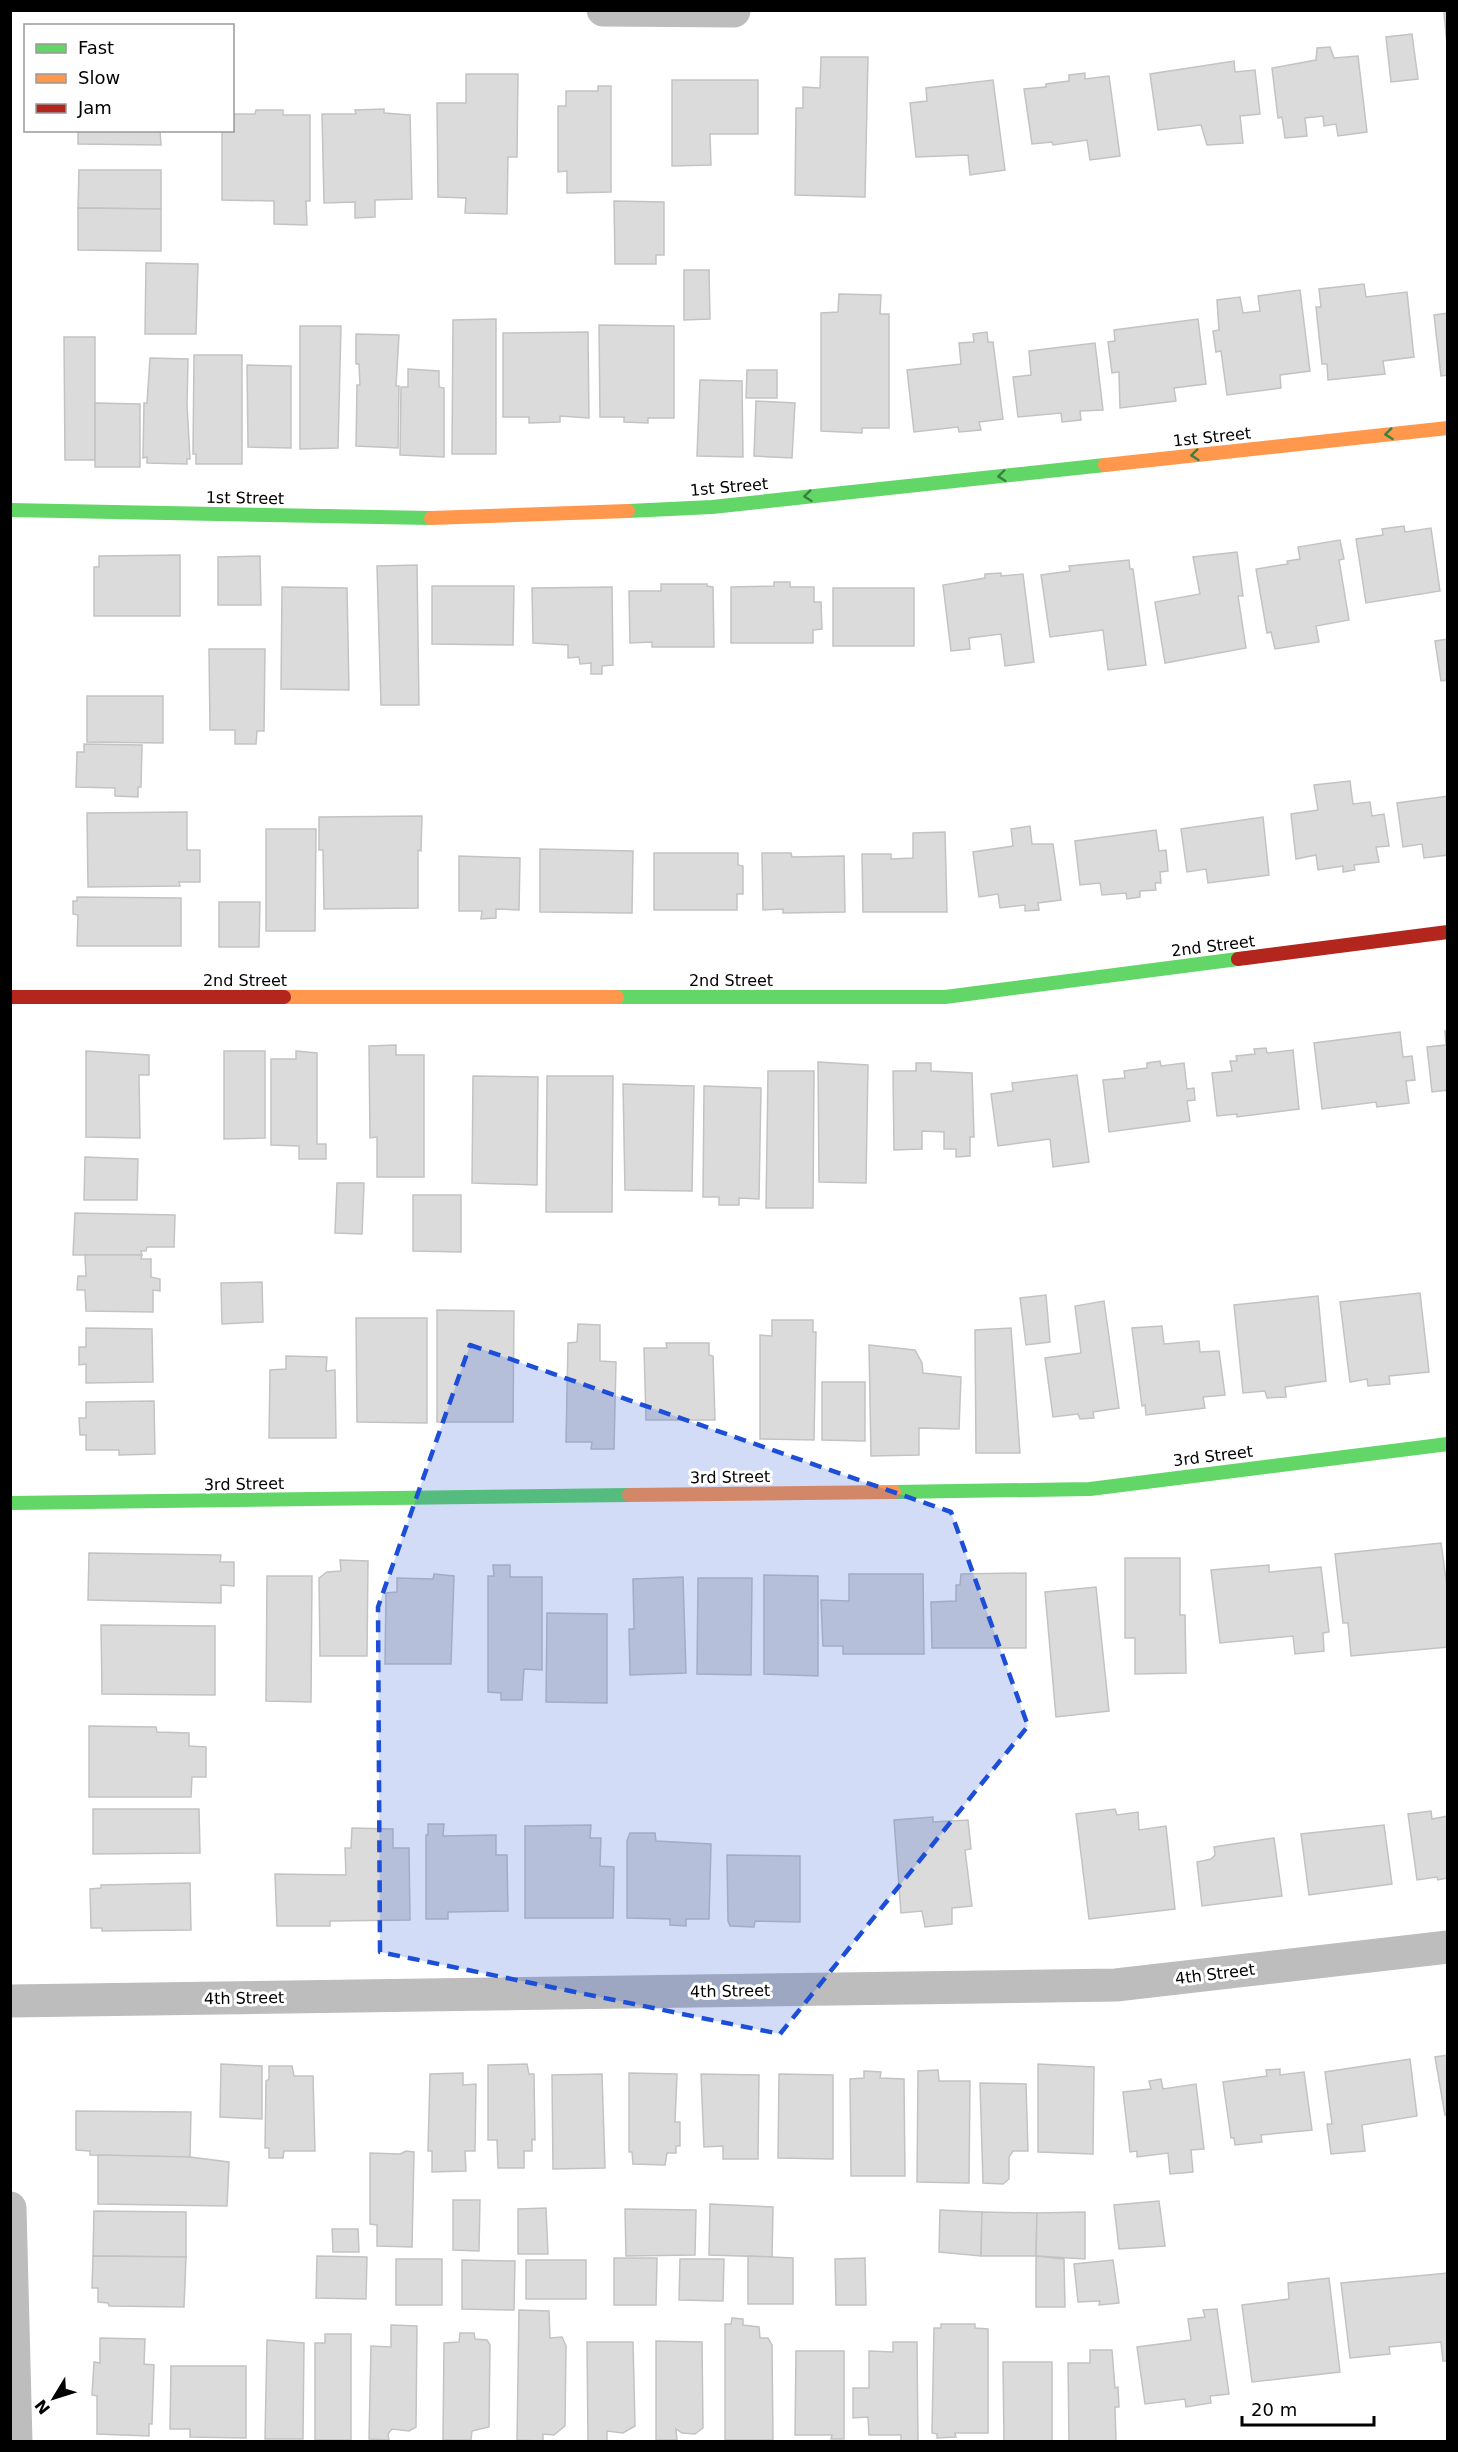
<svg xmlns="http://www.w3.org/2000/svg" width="1458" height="2452" font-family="'DejaVu Sans',sans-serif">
<rect width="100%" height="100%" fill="#fff"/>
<g fill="#dbdbdb" stroke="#c3c3c3" stroke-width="1.5">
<path d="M1444 13H1448V44H1447Z"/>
<path d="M1412 34 1418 79 1391 82 1386 37Z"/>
<path d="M1330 47 1334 58 1358 56 1367 132 1338 136 1336 124 1324 126 1323 116 1305 118 1307 136 1285 138 1282 117 1278 118 1272 68 1316 60 1317 48Z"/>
<path d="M821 57H868L865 197 795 195 796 108H803V87L820 88Z"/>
<path d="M1234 61 1235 72 1255 70 1260 114 1240 116 1243 143 1207 145 1201 125 1158 130 1150 74Z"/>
<path d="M1085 73V79L1109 76 1120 156 1090 160 1087 140 1053 145 1052 142 1032 144 1024 89 1046 87V84L1069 81V75Z"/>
<path d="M466 74H518L517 157H508L507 214 465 213 466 198 438 197 437 103H466Z"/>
<path d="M672 80H758V134H710L711 165 672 166Z"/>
<path d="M993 80 1005 170 970 175 968 155 916 157 910 103 927 101 926 88Z"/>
<path d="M598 86H611V192L567 193V171L558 172V106H566V91H598Z"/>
<path d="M384 109V113L410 115 412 199 375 200V217L355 218V202L324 203 322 114H356L355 110Z"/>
<path d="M256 110H283V115H310V201H306L307 225 274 224V201L222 200V130H232V114H255Z"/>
<path d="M78 130H160L161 145 78 144Z"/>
<path d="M79 170H161V209L78 208Z"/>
<path d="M614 201 664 202V255H656V264H615Z"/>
<path d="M78 208 161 209V251L78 250Z"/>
<path d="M146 263 198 264 196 334H145Z"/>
<path d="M684 270H709L710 319 684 320Z"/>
<path d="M1364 284 1366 297 1407 292 1414 357 1383 361 1385 374 1328 380 1327 364H1322L1316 307H1321L1319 289Z"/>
<path d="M1300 290 1310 371 1280 375 1281 388 1227 395 1221 351 1216 352 1213 331 1219 330 1217 300 1240 297 1243 313 1260 311 1258 296Z"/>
<path d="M839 294 881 295 880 314H889V428H862V433L821 431V313L838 312Z"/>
<path d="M1448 313V375L1441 376 1434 315Z"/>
<path d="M496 319V454H452L453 320Z"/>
<path d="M1198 319 1206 384 1174 388 1176 401 1120 408 1119 372 1112 373 1108 342 1115 341 1114 330Z"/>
<path d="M599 325 674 326V418H648V423L624 422V417H600Z"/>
<path d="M300 326H341L338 448 300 449Z"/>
<path d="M588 332 589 418 560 416V422L529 423V417H503V333Z"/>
<path d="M987 332 988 342H993L1003 419 979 422 981 430 959 432 958 427 914 432 907 370 961 364 959 343 974 342 973 334Z"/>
<path d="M356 334 399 335 396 386H399L398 448 356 446 357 385H360L359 364H356Z"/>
<path d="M64 337H95V460H65Z"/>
<path d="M1095 343 1103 410 1080 411 1081 420 1062 422 1061 413 1018 417 1013 377 1031 375 1029 351Z"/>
<path d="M194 355H242V464H196V454H193Z"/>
<path d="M150 358 188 359 187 404 190 459H187V464L147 463V457L143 458 144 403H147Z"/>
<path d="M247 365 291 366V448L248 447Z"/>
<path d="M408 369 439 371V387L444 388V457L400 455 401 387H408Z"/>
<path d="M747 370H777V398H746Z"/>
<path d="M700 380 742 381 743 457 697 456Z"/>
<path d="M756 401 795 403 792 458 754 456Z"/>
<path d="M95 403 140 404V467H95Z"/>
<path d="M1404 526 1405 532 1431 528 1440 591 1366 603 1356 539 1383 535 1382 529Z"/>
<path d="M1340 540 1344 559 1339 560 1349 620 1316 626 1319 642 1275 649 1271 632 1267 633 1256 569 1288 564 1287 561 1300 559 1298 547Z"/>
<path d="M1237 552 1243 596H1238L1246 648 1165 663 1155 602 1200 594 1193 557Z"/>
<path d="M180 555V616H94V567H99V556Z"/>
<path d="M260 556 261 605H218V557Z"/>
<path d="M1129 560 1130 569H1133L1146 665 1108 670 1103 630 1050 637 1041 575 1070 571 1069 566Z"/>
<path d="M417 565 419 705H381L377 566Z"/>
<path d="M1001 573V576L1023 574 1034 662 1005 666 1001 634 969 638 970 649 951 651 943 585 985 578V574Z"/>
<path d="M774 582H790V587H814V602H821L822 629 813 630V643H731V587L774 586Z"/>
<path d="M661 584H707V586L713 587 714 647H652V642L630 643 629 591H661Z"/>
<path d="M432 586H514L513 645 432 644Z"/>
<path d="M282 587 347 588 349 690 281 689Z"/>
<path d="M612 587 613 665 602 666V674H591V663L580 664 579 657 568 658V645L533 643 532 588Z"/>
<rect x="833" y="588" width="81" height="58"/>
<path d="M1448 639V680L1441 681 1435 641Z"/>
<path d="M209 649H265L264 731H257L256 744H235V730H210Z"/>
<path d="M87 696H163V743L87 742Z"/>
<path d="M84 744 142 745 141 787H138V797L115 796V788L76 787 77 752H84Z"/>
<path d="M1350 781 1353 804 1370 802 1372 816 1384 814 1389 846 1376 847 1379 862 1354 865 1355 870 1343 872V866L1318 870 1316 855 1296 859 1291 814 1318 810 1314 785Z"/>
<path d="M1448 796V855L1424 858 1422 844 1403 847 1397 803Z"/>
<path d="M187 812V850H200V882H179L180 886 88 887 87 813Z"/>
<path d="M422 816 421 851 418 850V908L324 909 323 850H319V817Z"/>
<path d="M1263 817 1269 875 1208 883 1206 869 1187 872 1181 829Z"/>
<path d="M1030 826 1032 844H1053L1061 900 1038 903 1039 910 1025 911V905L1000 908 998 894 979 897 973 852 1013 846 1011 829Z"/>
<path d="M266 829H316L315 931H266Z"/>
<path d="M1156 830 1159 851 1166 850 1168 871 1160 872 1161 883H1155L1156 890 1140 891V897L1127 899 1126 893 1102 895 1100 883 1080 885 1075 841Z"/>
<path d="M945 832 947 912H863L862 854H891V859L913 858V833Z"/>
<path d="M540 849 633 851 632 913 540 912Z"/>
<path d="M654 853H738V865L743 866V894H737V910H654Z"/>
<path d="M762 853H791L792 857 844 856 845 912 783 913V909L763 910Z"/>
<path d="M459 856 520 858 519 910 496 909V918L481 919 482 911H459Z"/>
<path d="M77 897 181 898V946H77L78 915 73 914V901H77Z"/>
<path d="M219 902H260L259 947H219Z"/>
<path d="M1445 1031H1448V1090L1432 1092 1427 1047 1446 1045Z"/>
<path d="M1400 1032 1403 1057 1412 1056 1415 1080 1406 1081 1409 1103 1377 1107 1376 1102 1322 1109 1314 1043Z"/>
<path d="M396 1045V1055H424V1177H377V1137L370 1138 369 1046Z"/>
<path d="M1266 1048 1267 1053 1293 1050 1299 1109 1237 1117V1114L1217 1116 1212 1073 1232 1071 1230 1061H1237L1236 1056 1255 1054 1254 1049Z"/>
<path d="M86 1051 149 1055V1075H139L140 1138 86 1137Z"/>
<path d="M224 1051H265V1138L224 1139Z"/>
<path d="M296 1051 317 1053V1144H326V1159H299V1146L271 1145V1059H296Z"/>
<path d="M1160 1061 1161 1066 1184 1063 1187 1089 1194 1088 1195 1100 1187 1101 1190 1121 1109 1132 1103 1080 1125 1078 1124 1071 1147 1068V1063Z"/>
<path d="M818 1062 868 1065 866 1183 819 1182Z"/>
<path d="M916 1063H931V1071L972 1073 974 1137H970V1156L956 1157V1149H944V1132L922 1131V1149L894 1150 893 1071H916Z"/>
<path d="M768 1071H814L813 1208H766Z"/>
<path d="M1077 1075 1089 1162 1053 1167 1050 1139 998 1146 991 1094 1013 1091 1012 1083Z"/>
<path d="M473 1076 538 1077 537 1185 472 1183Z"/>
<path d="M547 1076H613L612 1212H546Z"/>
<path d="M623 1084 694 1086 692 1191 625 1190Z"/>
<path d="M704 1086 761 1088 759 1199 739 1198V1205H719V1197H703Z"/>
<path d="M85 1157 138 1159 137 1200H84Z"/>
<path d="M337 1183H364L362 1234 335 1233Z"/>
<path d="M413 1195H461V1252L413 1251Z"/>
<path d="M75 1213 175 1215 174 1247H147L146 1251H141L142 1255H73Z"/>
<path d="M85 1255H142L141 1259H151V1277L160 1279V1291L153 1290V1312L86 1311 85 1290H77L78 1276H86Z"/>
<path d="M262 1282 263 1322 222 1324 221 1283Z"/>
<path d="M1420 1293 1429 1372 1389 1376 1390 1384 1368 1386 1367 1379 1350 1382 1340 1302Z"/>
<path d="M1046 1295 1050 1342 1026 1345 1020 1298Z"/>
<path d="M1318 1296 1326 1381 1285 1387 1286 1397 1267 1398 1265 1391 1243 1393 1234 1305Z"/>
<path d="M1104 1301 1119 1408 1093 1412 1094 1418 1080 1419 1078 1414 1053 1417 1045 1358 1081 1353 1075 1306Z"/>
<path d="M437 1310 514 1311 513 1422H437Z"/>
<path d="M356 1318H427V1423L357 1422Z"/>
<path d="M772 1320H813V1332H816L814 1440 760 1439V1335L772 1336Z"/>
<path d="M578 1324 600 1325V1361L616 1362 614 1449H591L592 1442H566L568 1343 577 1342Z"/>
<path d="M1162 1326 1164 1344 1199 1341 1200 1352 1219 1351 1225 1395 1203 1397 1205 1408 1146 1415 1145 1405 1142 1406 1132 1328Z"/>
<path d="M86 1328 152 1329 153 1382 86 1383V1364L79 1365V1347H86Z"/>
<path d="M1011 1328 1020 1453H976L975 1330Z"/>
<path d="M666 1343H709V1355L713 1356 715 1420H646L644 1348H667Z"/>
<path d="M869 1345 915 1350 922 1363 923 1373 961 1377 959 1429 919 1428V1455L871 1456Z"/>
<path d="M286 1356 327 1357 326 1371 335 1370 336 1438H269L270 1370 286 1369Z"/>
<path d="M822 1382H865V1441L822 1440Z"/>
<path d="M154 1401 155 1454 119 1455V1450H86V1435H80L79 1418H86V1402Z"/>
<path d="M1441 1543 1448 1594V1647L1351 1656 1348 1623H1343L1335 1554Z"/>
<path d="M89 1553 221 1555 220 1562H234V1586L221 1585V1603L88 1600Z"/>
<path d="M1125 1558H1180V1615H1185L1186 1673 1135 1674V1638H1125Z"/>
<path d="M340 1560 368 1561 367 1656H320L319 1578 327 1572 341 1571Z"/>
<path d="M493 1565H510V1577H542V1670L524 1669 522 1700H501V1693L488 1692V1576H494Z"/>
<path d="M1269 1565V1572L1321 1567 1329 1632 1323 1633 1324 1651 1295 1654 1293 1636 1220 1643 1211 1570Z"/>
<path d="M1026 1573V1648H932L931 1602 956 1601V1585H960L961 1574Z"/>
<path d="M434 1574 454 1576 451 1664H385L386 1593 397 1592V1578L433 1579Z"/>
<path d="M849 1574H923L924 1654H843V1646H823L821 1600 849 1601Z"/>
<path d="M764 1575 818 1576V1676L764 1674Z"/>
<path d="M267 1576H312L311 1702 266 1701Z"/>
<path d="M683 1577 686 1673 630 1675 629 1629H634L633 1579Z"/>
<path d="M698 1578H752L751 1675 697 1674Z"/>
<path d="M1096 1587 1109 1711 1056 1717 1045 1592Z"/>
<path d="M547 1613 607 1614V1703L546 1702Z"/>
<path d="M101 1625 215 1626V1695L102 1694Z"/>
<path d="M89 1726 156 1727 157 1732 189 1733V1746L206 1747V1777H192L191 1797H89Z"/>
<path d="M93 1809H199L200 1853 93 1854Z"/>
<path d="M1115 1809 1117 1815 1138 1812 1139 1830 1166 1826 1175 1909 1089 1919 1076 1814Z"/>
<path d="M1431 1811 1432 1819 1448 1816V1878L1438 1880 1437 1877 1417 1880 1408 1814Z"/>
<path d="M933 1817V1822L968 1820 971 1849 965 1850 972 1906 952 1908V1924L925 1927 922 1911 901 1913 894 1820Z"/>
<path d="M428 1824H444L443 1836 496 1835V1855H507L508 1911 448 1912V1919H426V1835H428Z"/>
<path d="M591 1825 590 1838H601L600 1866 614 1867 613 1918H525V1826Z"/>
<path d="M1384 1825 1392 1884 1309 1895 1301 1834Z"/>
<path d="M352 1828 393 1829V1848H409L410 1920 330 1921V1926H277L275 1874 346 1875 345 1848H351Z"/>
<path d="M630 1833H655L656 1841 711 1844 709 1919H686V1926L670 1925V1919L627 1918V1841Z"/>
<path d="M1274 1838 1282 1896 1202 1906 1197 1862 1211 1859 1215 1855 1214 1847Z"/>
<path d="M727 1855 800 1856V1922L755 1921 754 1927 730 1926 728 1921Z"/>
<path d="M190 1883 191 1930 102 1931V1928H91L90 1889 101 1888V1885Z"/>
<path d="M1448 2055V2114L1445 2115 1435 2057Z"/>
<path d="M1410 2059 1417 2116 1362 2125 1365 2151 1331 2154 1327 2124H1332L1325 2072Z"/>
<path d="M221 2064 262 2066V2119L220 2117Z"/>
<path d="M527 2064 529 2074H534L535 2140 532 2139V2151H524V2168H498L497 2140H488V2065Z"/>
<path d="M1038 2064 1094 2067 1093 2154 1038 2152Z"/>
<path d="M269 2066H292L294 2076H313L315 2151H284L283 2158H269V2148H265L266 2081 269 2079Z"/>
<path d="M1280 2069V2075L1304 2072 1312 2130 1261 2135 1262 2142 1235 2145 1234 2138H1231L1223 2082 1267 2076 1266 2070Z"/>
<path d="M938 2070 939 2081H970L969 2183 917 2182 918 2071Z"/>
<path d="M864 2071 881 2072 880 2078 904 2079 905 2176H851L850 2079 864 2078Z"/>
<path d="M463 2073V2085L476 2084 475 2151H465L466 2171 432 2172V2151H428L430 2074Z"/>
<path d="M629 2073 677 2074 675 2122H680V2146H676V2153H667L665 2165 633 2164 632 2152H629Z"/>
<path d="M602 2074 605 2168 553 2169 552 2075Z"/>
<path d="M701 2074 759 2075 758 2159H723V2146L704 2147Z"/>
<path d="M779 2074 833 2075V2159L778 2158Z"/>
<path d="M1161 2079 1163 2089 1196 2084 1204 2149 1191 2150 1193 2172 1170 2174 1168 2153 1137 2157V2151L1130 2152 1123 2092 1151 2089 1149 2081Z"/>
<path d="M980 2083 1026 2084 1028 2151H1013L1009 2157V2179L1003 2184 983 2183Z"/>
<path d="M76 2111 191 2112 190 2157 90 2155V2151L76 2150Z"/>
<path d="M406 2151 414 2152 412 2247 377 2246V2225L370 2224V2153L400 2154Z"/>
<path d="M98 2155 190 2157 229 2162 227 2206 98 2204Z"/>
<path d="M453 2200H480L479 2251 453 2250Z"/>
<path d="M1159 2201 1165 2246 1119 2249 1114 2205Z"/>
<path d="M710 2204 773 2207 772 2257 709 2255Z"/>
<path d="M546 2208 548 2254H518V2209Z"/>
<path d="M625 2209 696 2210 695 2255 626 2256Z"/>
<path d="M940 2210 982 2212 981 2256 939 2252Z"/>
<path d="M94 2211 186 2212V2257L93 2256Z"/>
<path d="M982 2212 1037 2213 1036 2256H981Z"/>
<path d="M1085 2212V2259L1036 2256 1037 2213Z"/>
<path d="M332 2229H358L359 2252H333Z"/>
<path d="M93 2256 186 2257 184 2307 109 2306 108 2303 98 2302V2288H92Z"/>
<path d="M317 2256 367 2257 366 2299 316 2298Z"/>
<path d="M748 2256 793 2258V2304H748Z"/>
<path d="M1036 2256 1064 2259 1065 2307H1036Z"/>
<path d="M614 2258H657L656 2305H614Z"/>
<path d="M865 2258 866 2305H836L835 2259Z"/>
<rect x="396" y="2259" width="46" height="46"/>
<path d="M680 2259H724L723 2301 679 2300Z"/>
<path d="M462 2260 515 2261 514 2310 462 2309Z"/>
<rect x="526" y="2260" width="60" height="39"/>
<path d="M1113 2260 1119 2303 1099 2305 1100 2301 1078 2302 1074 2264Z"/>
<path d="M1448 2273V2361H1443L1441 2342 1389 2347 1390 2354 1350 2358 1341 2283Z"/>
<path d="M1329 2278 1340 2372 1252 2382 1242 2305 1289 2299 1288 2283Z"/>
<path d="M1217 2309 1229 2394 1210 2396 1211 2403 1186 2407 1185 2399 1145 2404 1137 2347 1191 2340 1188 2319 1205 2317 1203 2310Z"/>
<path d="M519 2310 549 2311 550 2338 562 2337 566 2346 565 2426 554 2435 543 2434V2441L517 2440Z"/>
<path d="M732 2318 743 2319V2325L759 2327 760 2338H768L772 2345 773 2440H725V2324H731Z"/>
<path d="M941 2324H975V2328L988 2329V2433H955L956 2437 937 2438V2434L932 2433 934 2328H941Z"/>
<path d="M391 2325 417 2326 416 2427 409 2431 392 2429 388 2434 389 2440 369 2439 371 2346 391 2347Z"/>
<path d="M460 2333H474L475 2339 487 2340 490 2345 489 2427 472 2431 471 2440H443L444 2343 459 2342Z"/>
<path d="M325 2334H351V2440H315V2343H325Z"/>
<path d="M100 2338 145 2339 144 2364 154 2365 152 2424H149V2436L97 2434V2396L92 2395 94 2362 100 2363Z"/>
<path d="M267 2340 304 2343 303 2439H265Z"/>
<path d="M656 2341 702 2342 703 2428 695 2434 682 2433 676 2429 677 2440H656Z"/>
<path d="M587 2342H633L635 2426 623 2433 607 2431V2441H588Z"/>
<path d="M893 2342H917L918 2442H901V2435H869L868 2417 853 2418V2388H869V2351L893 2352Z"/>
<path d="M1090 2350H1112L1115 2388 1118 2387 1119 2407H1115L1116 2442H1069L1068 2363H1090Z"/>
<path d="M796 2351H844V2439H831L832 2435H795Z"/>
<path d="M1003 2362H1052V2442H1004Z"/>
<path d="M171 2366H246V2438L190 2437V2429H170Z"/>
</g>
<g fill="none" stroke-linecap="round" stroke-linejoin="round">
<g stroke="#bdbdbd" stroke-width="33">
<path d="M603 10 734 11"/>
<path d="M10 2001 1116 1985 1448 1947"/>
<path d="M10 2208 16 2442"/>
</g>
<g stroke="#63d668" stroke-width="14">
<path d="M10 510 431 518"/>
<path d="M628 511 712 507 1105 465"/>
<path d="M617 997H945L1238 959"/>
<path d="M894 1492 1090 1489 1448 1444"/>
<path d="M10 1503 629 1495"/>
</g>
<g stroke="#ff974d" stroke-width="14">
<path d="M1105 465 1448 428"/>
<path d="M431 518 628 511"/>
<path d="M284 997H617"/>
<path d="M629 1495 894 1492"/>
</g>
<g stroke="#b3261e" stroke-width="14">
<path d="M1238 959 1448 932"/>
<path d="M10 997H284"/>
</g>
</g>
<defs><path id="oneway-chevron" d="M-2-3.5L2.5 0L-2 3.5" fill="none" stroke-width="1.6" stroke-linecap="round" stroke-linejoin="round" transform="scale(1.5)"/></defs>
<g stroke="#3b803e">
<use href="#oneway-chevron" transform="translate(1389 434) rotate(174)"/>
<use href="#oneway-chevron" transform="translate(1195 455) rotate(174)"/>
<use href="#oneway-chevron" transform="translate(1002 476) rotate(174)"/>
<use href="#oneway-chevron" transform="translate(808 496) rotate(174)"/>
</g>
<path fill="#1d4ed8" fill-opacity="0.2" stroke="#1d4ed8" stroke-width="4.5" stroke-dasharray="12 8" stroke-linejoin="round" d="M470 1345 951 1512 1028 1726 780 2034 380 1952 378 1607Z"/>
<g text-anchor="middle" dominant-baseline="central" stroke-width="6" stroke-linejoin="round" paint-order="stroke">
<g font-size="16" fill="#000" stroke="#fff">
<text transform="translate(1212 437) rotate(-6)">1st Street</text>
<text transform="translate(729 487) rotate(-5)">1st Street</text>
<text transform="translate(245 498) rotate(1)">1st Street</text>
<text transform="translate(1213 946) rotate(-7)">2nd Street</text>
<text x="245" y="980">2nd Street</text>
<text x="731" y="980">2nd Street</text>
<text transform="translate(1213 1456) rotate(-7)">3rd Street</text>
<text transform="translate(730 1477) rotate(-1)">3rd Street</text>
<text transform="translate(244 1484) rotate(-1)">3rd Street</text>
<text transform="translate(1215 1974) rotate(-7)">4th Street</text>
<text transform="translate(730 1991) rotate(-1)">4th Street</text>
<text transform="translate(244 1998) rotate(-1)">4th Street</text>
</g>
</g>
<rect width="1458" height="2452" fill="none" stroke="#000000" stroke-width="24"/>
<rect x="24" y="24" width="210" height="108" fill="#ffffff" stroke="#999999" stroke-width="1.5"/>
<rect x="36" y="44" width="30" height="9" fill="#63d668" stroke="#999999" stroke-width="1.5"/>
<text x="78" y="54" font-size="18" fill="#000000">Fast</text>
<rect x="36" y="74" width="30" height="9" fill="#ff974d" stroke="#999999" stroke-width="1.5"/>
<text x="78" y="84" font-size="18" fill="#000000">Slow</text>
<rect x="36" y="104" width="30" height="9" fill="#b3261e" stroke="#999999" stroke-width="1.5"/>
<text x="78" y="114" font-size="18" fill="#000000">Jam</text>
<g transform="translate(54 2398) rotate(232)" stroke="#ffffff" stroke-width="4.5" paint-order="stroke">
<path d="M0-4.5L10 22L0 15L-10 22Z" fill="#000000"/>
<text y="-9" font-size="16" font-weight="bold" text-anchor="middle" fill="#000000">N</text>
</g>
<path d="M1242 2416v9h132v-9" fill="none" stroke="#000000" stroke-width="3"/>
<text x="1251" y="2416" font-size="18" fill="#000000" stroke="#ffffff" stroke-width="4.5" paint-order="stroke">20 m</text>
</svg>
